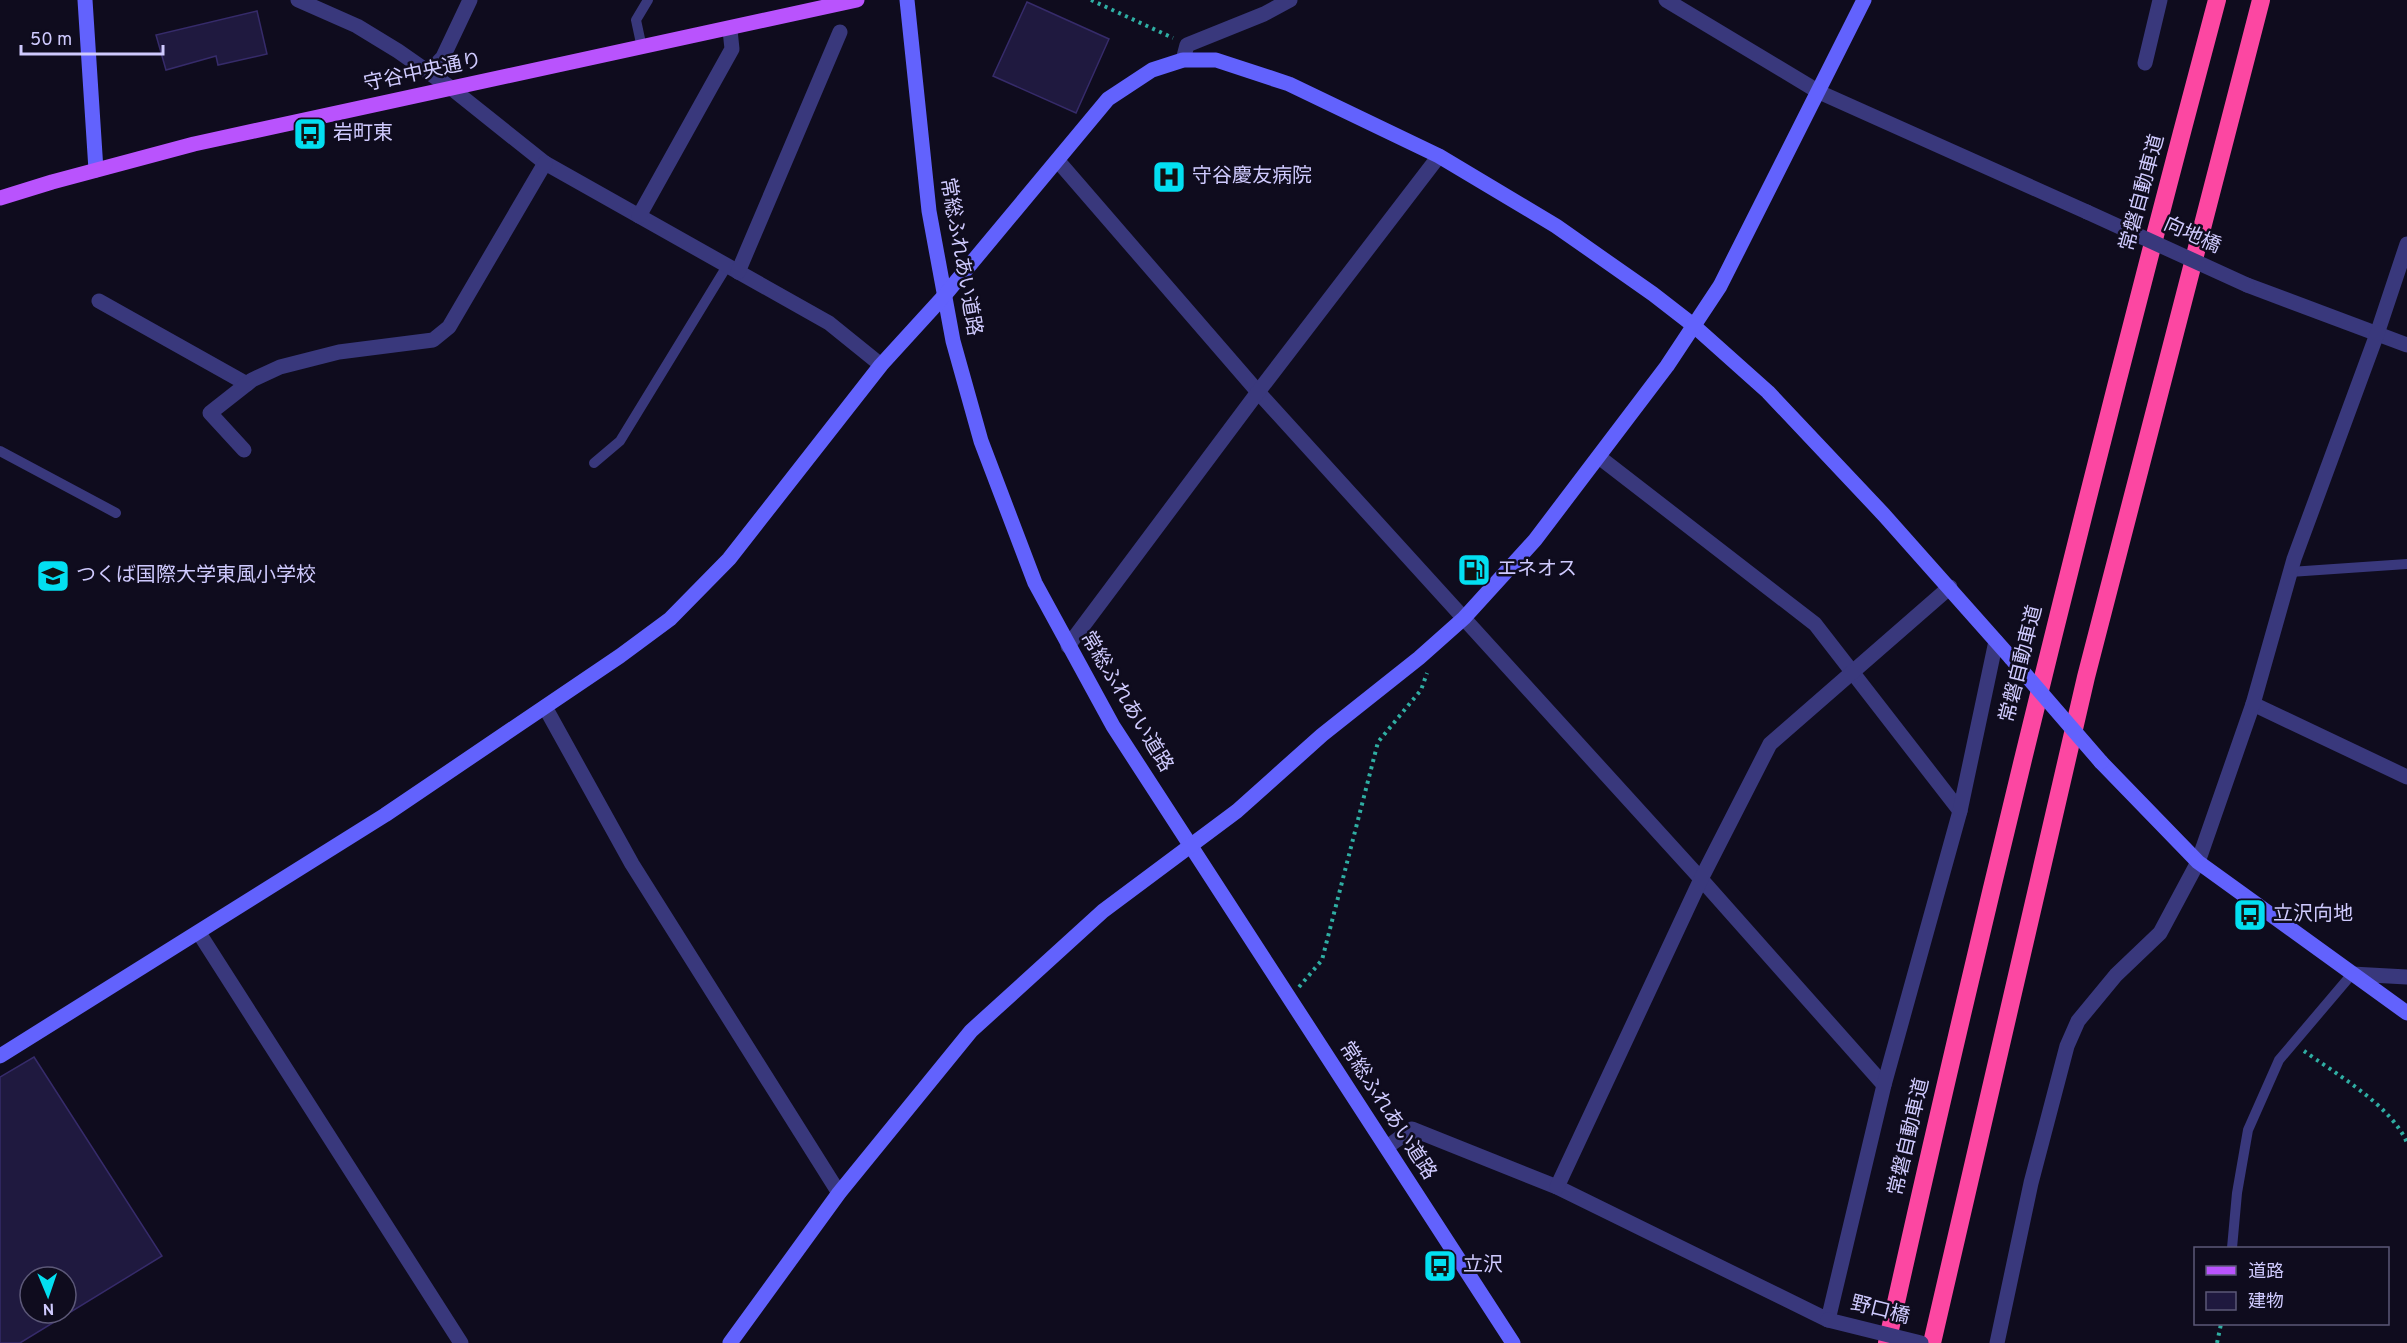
<svg xmlns="http://www.w3.org/2000/svg" width="2407" height="1343" font-family="Overpass,'Noto Sans JP',sans-serif">
<rect width="100%" height="100%" fill="#0f0c1e"/>
<g fill="#1f193f" stroke="#362b6a" stroke-width="1.5" fill-rule="evenodd">
<path d="M1027 2 1109 39 1076 113 993 76Z"/>
<path d="M257 11 267 54 218 65 216 56 166 70 156 35Z"/>
<path d="M34 1057 162 1256 20 1343H0V1077ZM30 1277H66V1313H30Z"/>
</g>
<g fill="none" stroke-linecap="round" stroke-linejoin="round">
<g stroke="#2faea3" stroke-width="4" stroke-dasharray="3 4.5" stroke-linecap="butt">
<path d="M1091 0 1173 38"/>
<path d="M1299 987 1322 960 1378 742 1421 690 1427 673"/>
<path d="M2304 1051C2336 1074 2392 1106 2407 1143"/>
<path d="M2217 1343 2221 1324"/>
</g>
<g stroke="#39387c" stroke-width="10">
<path d="M642 48 636 20 648 0"/>
<path d="M0 451 116 513"/>
<path d="M594 463 620 441 727 266"/>
<path d="M2290 572 2407 564"/>
<path d="M2232 1248 2237 1193 2248 1130 2279 1060 2352 974"/>
</g>
<g stroke="#39387c" stroke-width="15">
<path d="M298 0 357 26 398 51 451 88 545 163 829 323 881 365"/>
<path d="M1666 0 1819 92 2087 212"/>
<path d="M1183 60 1187 45 1264 14 1290 0"/>
<path d="M2145 63 2160 0"/>
<path d="M429 72 443 57 470 0"/>
<path d="M1058 161 1258 392 1701 879 1884 1085"/>
<path d="M639 216 732 49 730 30"/>
<path d="M738 272 840 32"/>
<path d="M2247 285 2407 345"/>
<path d="M99 301 247 384"/>
<path d="M244 450 210 413 252 380 280 367 339 352 433 340 449 327 545 163"/>
<path d="M1599 457 1815 624 1960 811"/>
<path d="M1068 646 1258 392 1439 156"/>
<path d="M2253 704 2407 777"/>
<path d="M545 707 632 864 839 1193"/>
<path d="M199 933 461 1343"/>
<path d="M2352 974 2407 977"/>
<path d="M1387 1147 1412 1129 1557 1187 1828 1320 1884 1085 1960 811 1996 641"/>
<path d="M1557 1187 1701 879 1770 744 1950 587"/>
<path d="M1997 1343 2031 1183 2067 1046 2078 1021 2116 975 2160 933 2198 862 2253 704 2294 559 2377 334 2407 244"/>
</g>
<g stroke="#6262fd" stroke-width="15">
<path d="M85 0 96 170"/>
<path d="M907 0 929 211 953 341 981 441 1035 583 1113 726 1513 1343"/>
<path d="M2101 762 2198 862 2407 1013"/>
<path d="M0 1056 385 815 620 656 670 619 729 559 881 365 944 296 1108 99 1152 70 1183 60H1216L1289 84 1439 156 1556 226 1653 294 1693 325 1768 392 1884 515 2011 658"/>
<path d="M730 1343 839 1193 971 1031 1103 911 1237 811 1322 735 1419 658 1464 618 1535 540 1667 366 1720 286 1864 0"/>
</g>
<path stroke="#b953fd" stroke-width="15" d="M0 198 52 182 194 144 857 0"/>
<g stroke="#fc47a2" stroke-width="18">
<path d="M1887 1343C1987 893 2098 446 2217 0"/>
<path d="M1932 1343 2086 677 2261 0"/>
</g>
<g stroke="#39387c" stroke-width="15">
<path d="M2087 212 2247 285"/>
<path d="M1828 1320 1921 1343"/>
</g>
<path stroke="#6262fd" stroke-width="15" d="M2011 658 2101 762"/>
</g>
<defs>
<g id="bus-square" transform="scale(1.725)"><rect x="-9" y="-9" width="18" height="18" rx="4" fill="#03dff1" stroke="#0f0c1e"/><path d="M-5-6H5V4H4V6H2V4H-2V6H-4V4H-5ZM-3.5-4V0h7V-4ZM-3.5 1.2v1.5H-2V1.2ZM2 1.2v1.5H3.5V1.2Z" fill="#111"/></g>
<g id="hospital-square" transform="scale(1.725)"><rect x="-9" y="-9" width="18" height="18" rx="4" fill="#03dff1" stroke="#0f0c1e"/><path d="M-5-5h3v3.5h4V-5h3V5h-3V1.5h-4V5h-3Z" fill="#111"/></g>
<g id="fuel-square" transform="scale(1.725)"><rect x="-9" y="-9" width="18" height="18" rx="4" fill="#03dff1" stroke="#0f0c1e"/><path d="M-5.5-6h7V0h2V4h1.3V-2.5L3-4.5l.8-.8L6-3V5H2.5V1h-1V6h-7ZM-4.2-4.7v3.2H.2V-4.7Z" fill="#111"/></g>
<g id="school-square" transform="scale(1.725)"><rect x="-9" y="-9" width="18" height="18" rx="4" fill="#03dff1" stroke="#0f0c1e"/><path d="M0-5L7-2L0 1L-7-2ZM-4 1L0 2.5L4 1V4Q0 6-4 4Z" fill="#111"/></g>
</defs>
<g fill-rule="evenodd">
<use href="#bus-square" x="310" y="134"/>
<use href="#hospital-square" x="1169" y="177"/>
<use href="#fuel-square" x="1474" y="570"/>
<use href="#school-square" x="53" y="576"/>
<use href="#bus-square" x="2250" y="915"/>
<use href="#bus-square" x="1440" y="1266"/>
</g>
<g text-anchor="middle" dominant-baseline="central" stroke-width="5" stroke-linejoin="round" paint-order="stroke">
<g font-size="20" fill="#cfcafe" stroke="#0f0c1e">
<text transform="translate(423 73) rotate(-12)">守谷中央通り</text>
<text transform="translate(2143 193) rotate(-75)">常磐自動車道</text>
<text transform="translate(2192 236) rotate(24)">向地橋</text>
<text transform="translate(960 257) rotate(80)">常総ふれあい道路</text>
<text transform="translate(2022 664) rotate(-76)">常磐自動車道</text>
<text transform="translate(1126 702) rotate(59)">常総ふれあい道路</text>
<text transform="translate(1387 1111) rotate(57)">常総ふれあい道路</text>
<text transform="translate(1910 1137) rotate(-77)">常磐自動車道</text>
<text transform="translate(1880 1311) rotate(14)">野口橋</text>
</g>
<g font-size="20" fill="#cfcafe" stroke="#0f0c1e" text-anchor="start">
<text x="333" y="134">岩町東</text>
<text x="1192" y="177">守谷慶友病院</text>
<text x="1497" y="570">エネオス</text>
<text x="76" y="576">つくば国際大学東風小学校</text>
<text x="2273" y="915">立沢向地</text>
<text x="1463" y="1266">立沢</text>
</g>
</g>
<rect x="2194" y="1247" width="195" height="78" fill="#0f0c1e" stroke="#5c5878" stroke-width="1.5"/>
<rect x="2206" y="1266" width="30" height="9" fill="#b953fd" stroke="#5c5878" stroke-width="1.5"/>
<text x="2248" y="1277" font-size="18" fill="#cfcafe">道路</text>
<rect x="2206" y="1292" width="30" height="18" fill="#1f193f" stroke="#5c5878" stroke-width="1.5"/>
<text x="2248" y="1307" font-size="18" fill="#cfcafe">建物</text>
<g transform="translate(48 1295) rotate(178)"><circle r="28" fill="#0f0c1e" stroke="#5c5878" stroke-width="1.5"/>
<path d="M0-4.5L10 22L0 15L-10 22Z" fill="#03dff1"/>
<text y="-9" font-size="16" font-weight="bold" text-anchor="middle" fill="#cfcafe">N</text>
</g>
<path d="M21 45v9h142v-9" fill="none" stroke="#cfcafe" stroke-width="3"/>
<text x="30" y="45" font-size="18" fill="#cfcafe" stroke="#0f0c1e" stroke-width="4.5" paint-order="stroke">50 m</text>
</svg>
